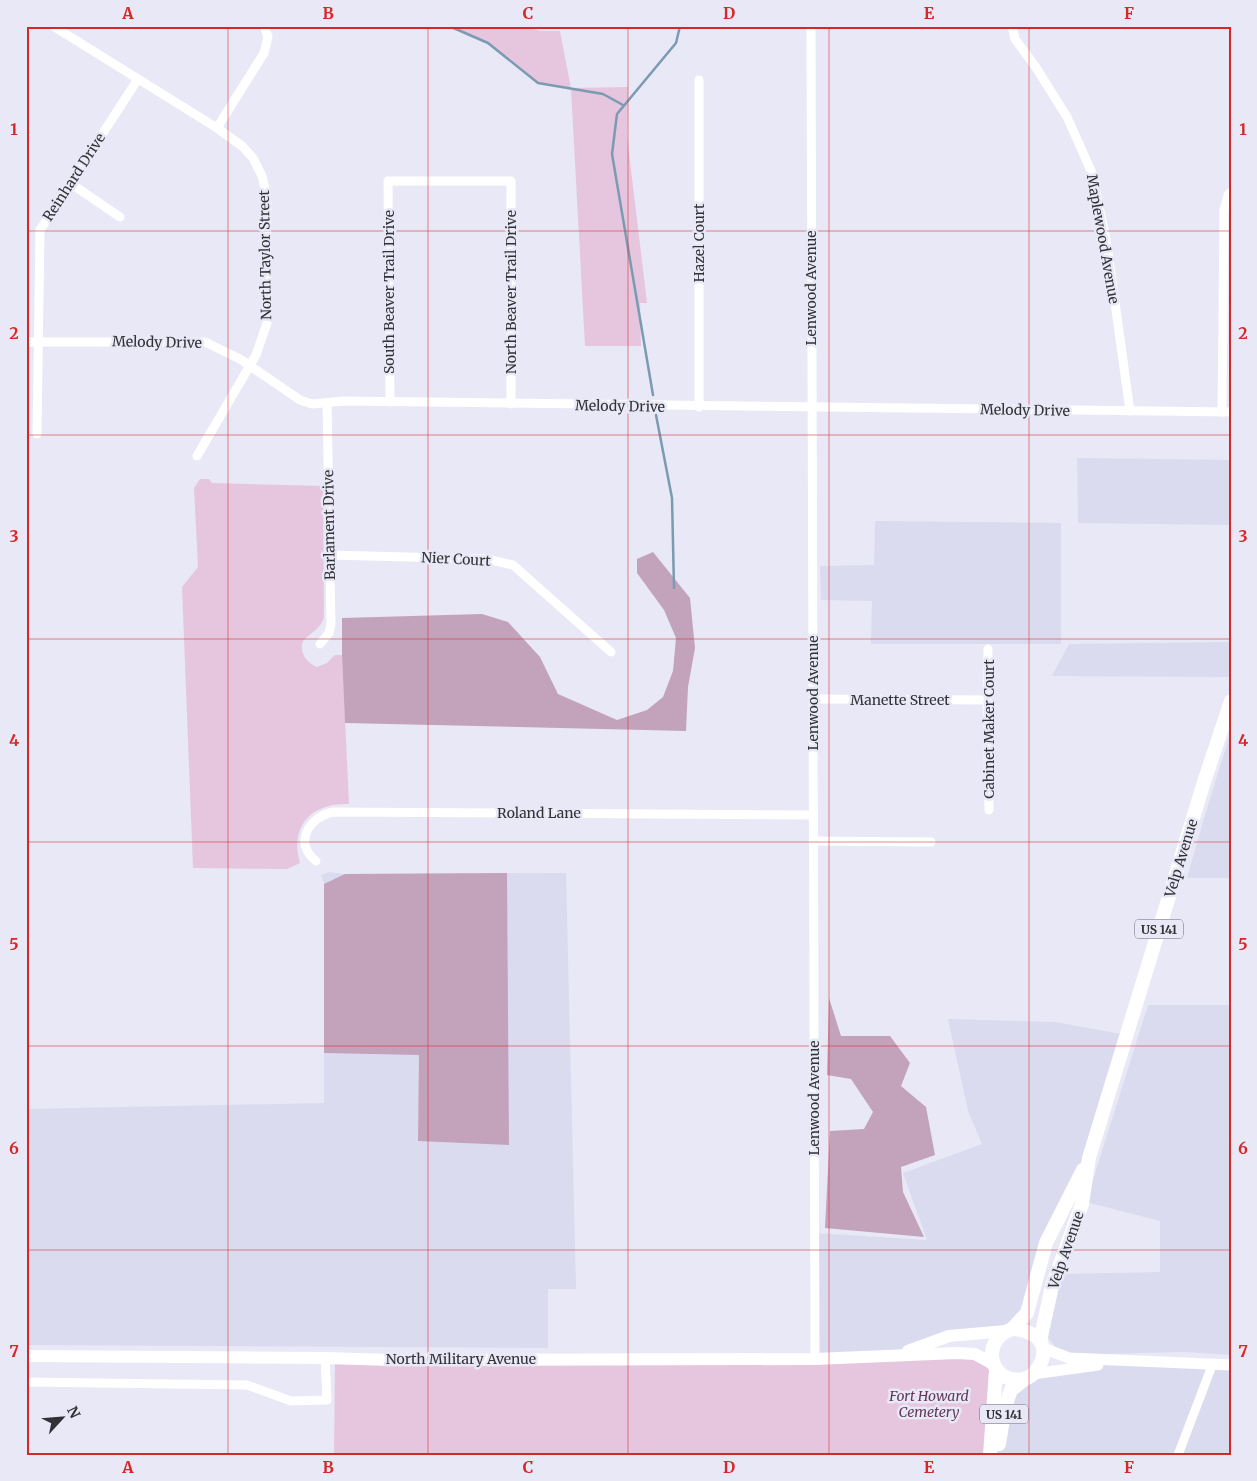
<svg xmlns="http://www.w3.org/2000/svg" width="1257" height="1481" font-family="Merriweather,serif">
<rect width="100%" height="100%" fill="#e8e8f6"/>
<g fill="#dbdbf0">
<path d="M1077 458 1231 460V525L1078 523Z"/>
<path d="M875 521 1061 523V644H871L872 601 821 600 820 566 874 565Z"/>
<path d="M1231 642V673L1229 677 1052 676 1069 644Z"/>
<path d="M1231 731V878H1187L1205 815Z"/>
<path d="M329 872 345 874 566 873 576 1289H548V1348L26 1345V1109L324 1103V884L321 875Z"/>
<path d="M1148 1005H1231V1355L1185 1352 1098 1354 1066 1353 1056 1348 1047 1336 1061 1274 1160 1272V1221L1086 1202Z"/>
<path d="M948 1019 1055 1022 1127 1035 1089 1158 1046 1243 1027 1313 1012 1329 949 1336 896 1355 815 1359V1233L927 1240 903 1173 982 1144 968 1111Z"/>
<path d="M1122 1361 1231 1365V1455H997L1005 1407 1025 1379Z"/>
</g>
<g fill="#e6c6de">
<path d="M449 26H519L541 31H560L571 88 628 87 627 136 647 303H640L641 346H585L571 89 538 83 488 43Z"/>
<path d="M200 479H209L212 483 323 486 324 617C321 629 311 632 303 641 299 652 306 663 317 667L327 663 335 655H342L349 804C312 802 289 826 300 863L287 869 193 868 182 587 198 567 194 488Z"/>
<path d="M957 1353 993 1364 990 1455H334L335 1359Z"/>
</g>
<g fill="#c3a3bb">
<path d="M653 552 690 598 695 648 688 687 686 731 345 723 342 655V618L482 614 508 622 540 657 558 694 617 720 647 710 663 697 673 671 676 638 664 610 637 573V559Z"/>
<path d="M507 873 509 1145 418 1141 419 1055 324 1053V884L345 874Z"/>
<path d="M829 998 841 1036H890L910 1063 901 1086 926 1107 935 1155 901 1167 903 1192 924 1237 825 1228 830 1131 864 1129 873 1112 851 1079 827 1075Z"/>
</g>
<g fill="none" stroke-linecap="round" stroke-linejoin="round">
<g stroke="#7a9bb1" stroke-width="2.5">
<path d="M449 26 488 43 538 83 603 94 623 105"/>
<path d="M653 395 612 154 617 114 676 43 680 26"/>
<path d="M656 415 672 498 674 588"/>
</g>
<g stroke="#fff" stroke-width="9">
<path d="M53 26 217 128 242 146 253 158 262 176 265 188 267 204V323L256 355 197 456"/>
<path d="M811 26 815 1359"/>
<path d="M1012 26 1015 39 1035 66 1067 117 1092 173 1107 245 1130 411"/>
<path d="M26 28 27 26"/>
<path d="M217 128 264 53 268 37 264 26"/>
<path d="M70 183 120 217"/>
<path d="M26 342H205L240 359 300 400 312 404 344 401 1231 412"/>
<path d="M390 402 388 181H511V404"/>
<path d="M699 407V80"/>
<path d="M1222 412 1224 210 1228 195 1231 192"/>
<path d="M37 434 40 230 138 79"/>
<path d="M329 555 487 559 513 565 611 652"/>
<path d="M320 644 329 633 331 624 327 403"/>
<path d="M988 649 987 700 989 810"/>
<path d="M813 699 987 700"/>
<path d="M813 841 931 842"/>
<path d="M316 861C293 843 309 817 333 812L813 815"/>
<path d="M26 1382 247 1385 291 1401 327 1400 325 1358"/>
<path d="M1178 1455 1213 1363"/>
</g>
<g stroke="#fff" stroke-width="11">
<path d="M1043 1348 1069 1358 1231 1365"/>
<path d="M1033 1374 1098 1365"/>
</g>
<g stroke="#fff" stroke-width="12">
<path d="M908 1351 949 1336 1006 1331"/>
<path d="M26 1356 325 1358 392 1360 815 1359 957 1353 975 1354 993 1364"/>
</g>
<g stroke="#fff" stroke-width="14">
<path d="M1012 1329 1027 1313 1046 1243 1083 1170"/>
<path d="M1012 1329C1023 1329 1041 1335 1043 1348 1045 1360 1036 1376 1024 1379 991 1386 978 1341 1012 1329Z"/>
<path d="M1040 1341 1052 1286 1082 1204 1089 1158 1204 782 1231 701"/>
<path d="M999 1444 1005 1407 1011 1390 1025 1379"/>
<path d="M990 1455 996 1370"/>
</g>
</g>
<path fill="none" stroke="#d62828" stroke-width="1" stroke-opacity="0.55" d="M228 26V1455M428 26V1455M628 26V1455M829 26V1455M1029 26V1455M26 231H1231M26 435H1231M26 639H1231M26 842H1231M26 1046H1231M26 1250H1231"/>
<g text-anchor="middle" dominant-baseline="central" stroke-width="5" stroke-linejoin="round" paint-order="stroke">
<g fill="#e8e8f6" stroke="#686870" stroke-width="1">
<rect x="1135" y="919.5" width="48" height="19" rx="4"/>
<rect x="980" y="1404.5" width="48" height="19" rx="4"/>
</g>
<g font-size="12" font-weight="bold" fill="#313136">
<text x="1159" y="929">US 141</text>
<text x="1004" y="1414">US 141</text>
</g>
<g font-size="14" fill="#313136" stroke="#e8e8f6">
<text transform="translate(74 177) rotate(-57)">Reinhard Drive</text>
<text transform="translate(1103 239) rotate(80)">Maplewood Avenue</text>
<text transform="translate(699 243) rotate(-90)">Hazel Court</text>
<text transform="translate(265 255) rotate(-91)">North Taylor Street</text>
<text transform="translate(811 288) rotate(-90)">Lenwood Avenue</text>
<text transform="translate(389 292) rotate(-90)">South Beaver Trail Drive</text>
<text transform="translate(511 292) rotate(-90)">North Beaver Trail Drive</text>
<text transform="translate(157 342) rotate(1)">Melody Drive</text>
<text transform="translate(620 406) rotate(1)">Melody Drive</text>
<text transform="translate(1025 410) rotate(1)">Melody Drive</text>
<text transform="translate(329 525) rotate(-91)">Barlament Drive</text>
<text transform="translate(456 559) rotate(3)">Nier Court</text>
<text transform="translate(813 693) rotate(-90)">Lenwood Avenue</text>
<text x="900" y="700">Manette Street</text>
<text transform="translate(989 729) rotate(-90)">Cabinet Maker Court</text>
<text x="539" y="813">Roland Lane</text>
<text transform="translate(1181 858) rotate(-73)">Velp Avenue</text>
<text transform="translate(814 1098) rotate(-90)">Lenwood Avenue</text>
<text transform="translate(1066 1250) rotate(-71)">Velp Avenue</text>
<text x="461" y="1359">North Military Avenue</text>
</g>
<g font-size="14" font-style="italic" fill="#623759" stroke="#e8e8f6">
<text x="929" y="1396">Fort Howard<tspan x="929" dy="16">Cemetery</tspan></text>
</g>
</g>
<rect width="1257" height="1481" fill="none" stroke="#e8e8f6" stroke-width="55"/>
<g transform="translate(62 1418) rotate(64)" stroke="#e8e8f6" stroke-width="4" paint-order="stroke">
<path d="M0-4L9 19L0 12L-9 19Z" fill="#313136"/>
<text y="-8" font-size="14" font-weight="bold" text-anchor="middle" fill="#313136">N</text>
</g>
<rect x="28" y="28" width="1202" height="1426" fill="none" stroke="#d62828" stroke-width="2"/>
<g font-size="16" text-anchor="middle" font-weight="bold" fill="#d62828">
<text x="128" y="19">A</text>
<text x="328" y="19">B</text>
<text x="528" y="19">C</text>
<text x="729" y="19">D</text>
<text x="929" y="19">E</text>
<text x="1129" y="19">F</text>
<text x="14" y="135">1</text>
<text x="1243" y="135">1</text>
<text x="14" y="339">2</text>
<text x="1243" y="339">2</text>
<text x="14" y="542">3</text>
<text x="1243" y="542">3</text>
<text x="14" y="746">4</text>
<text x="1243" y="746">4</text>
<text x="14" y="950">5</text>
<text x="1243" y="950">5</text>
<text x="14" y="1154">6</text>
<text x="1243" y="1154">6</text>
<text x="14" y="1357">7</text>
<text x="1243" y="1357">7</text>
<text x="128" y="1473">A</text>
<text x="328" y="1473">B</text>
<text x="528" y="1473">C</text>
<text x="729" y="1473">D</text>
<text x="929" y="1473">E</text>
<text x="1129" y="1473">F</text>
</g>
</svg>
